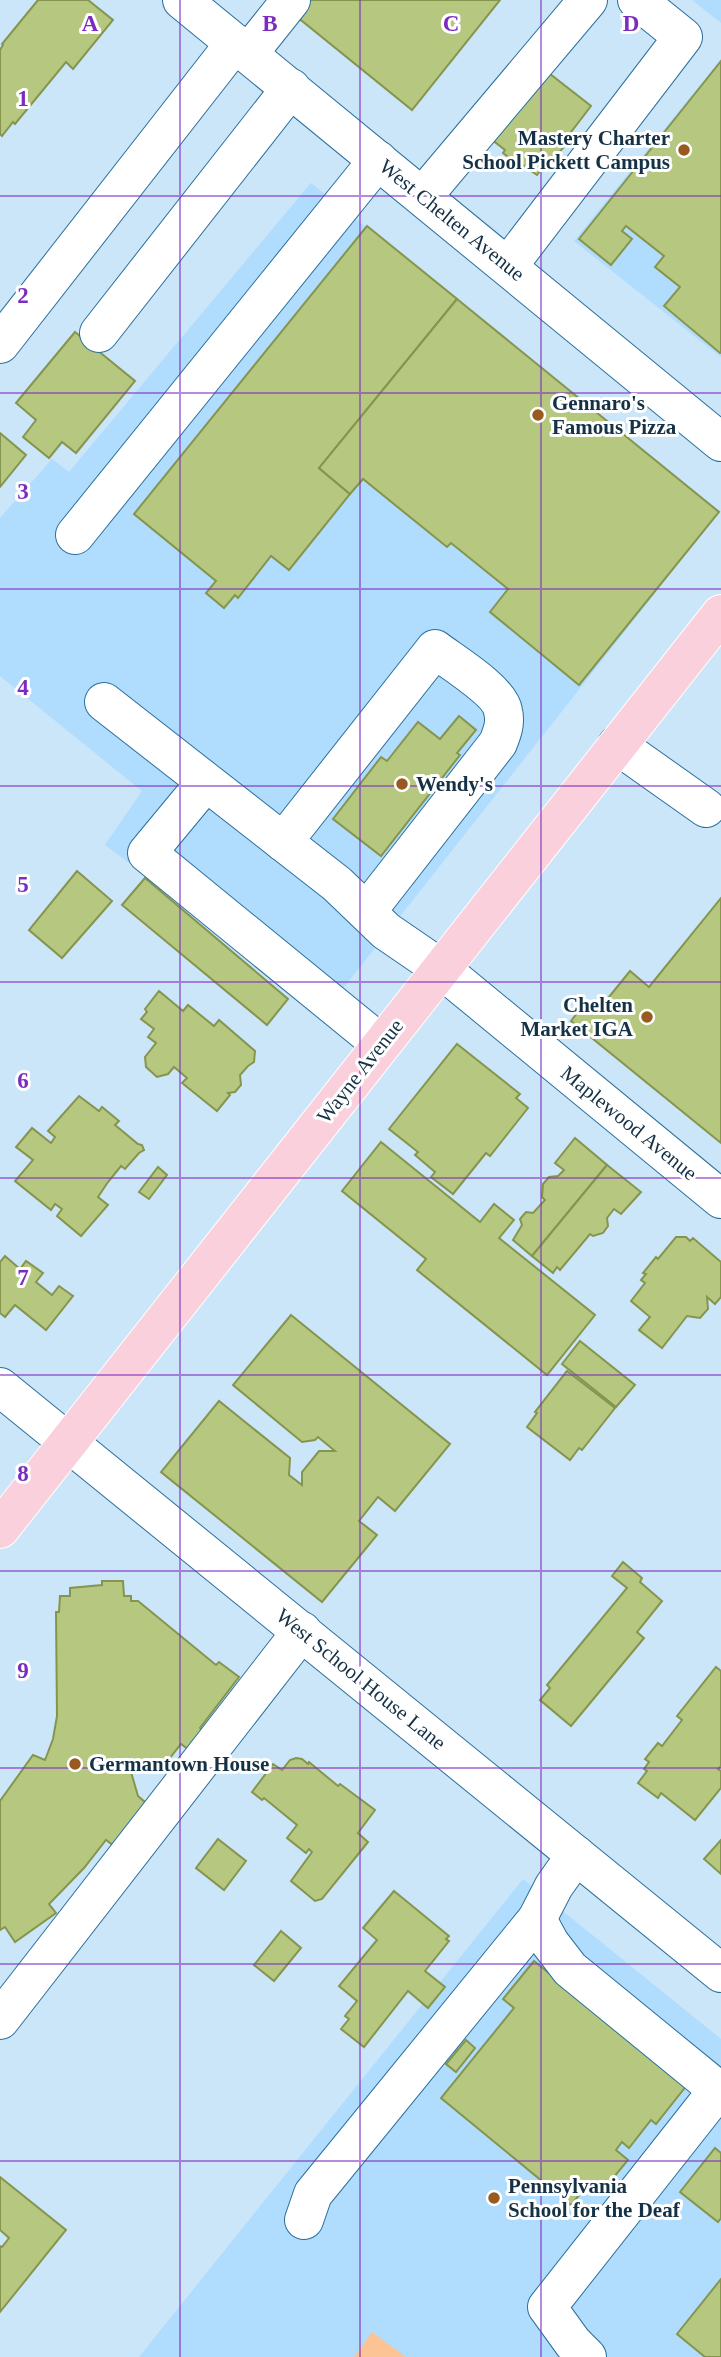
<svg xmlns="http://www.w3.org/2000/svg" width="721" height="2357" font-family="Georgia,serif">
<rect width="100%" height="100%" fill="#cbe5f9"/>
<g fill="#b0dcfd">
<path d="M692 0H721V23Z"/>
<path d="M721 59V357L574 241Z"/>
<path d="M311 183 720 511 326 1010 105 845 142 791 0 676V518L52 459 69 472Z"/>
<path d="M523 1879 721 2039V2357H139Z"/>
</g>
<path fill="#fcc395" d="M372 2332 406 2357H354Z"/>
<g fill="#b6c880" stroke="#85954e" stroke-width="2">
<path d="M38 0H88L113 20 73 69 66 62 15 124 13 122 2 136 0 134V50L3 45 2 44Z"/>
<path d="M300 0H500L412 110 291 12Z"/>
<path d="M721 61V352L720 353 664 306 680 287 655 267 664 256 626 226 622 231 632 239 611 265 579 239Z"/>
<path d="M545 70 591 106 565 140 568 142 553 160 550 158 537 175 521 164 520 166 503 153 505 150 491 139Z"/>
<path d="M367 226 457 299 319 468 350 494 289 570 271 556 238 598 235 595 224 608 206 593 216 581 134 514Z"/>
<path d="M457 299 719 512 579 685 490 612 508 589 451 543 447 547 363 479 350 494 319 468Z"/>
<path d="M75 332 135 381 76 453 62 442 49 458 23 437 36 420 16 403Z"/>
<path d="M0 433 26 455 0 487Z"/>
<path d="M459 716 476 730 457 753 460 755 381 856 333 819 381 757 387 761 418 722 440 739Z"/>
<path d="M77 871 112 901 62 958 29 930Z"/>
<path d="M145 878 288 999 267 1025 122 905Z"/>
<path d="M721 898V1143L571 1021 584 1004 596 1013 630 971 649 987Z"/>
<path d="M159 991 183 1011 188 1005 214 1026 219 1020 255 1051 254 1062 248 1066 240 1075 241 1085 235 1092 228 1093 230 1095 217 1111 182 1083 187 1078 174 1067 168 1074 157 1077 146 1067 145 1057 156 1043 148 1037 154 1029 141 1019 147 1012 145 1009Z"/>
<path d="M457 1044 520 1094 516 1098 528 1108 490 1156 486 1153 453 1194 431 1177 435 1172 415 1155 418 1152 389 1129Z"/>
<path d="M79 1096 99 1111 102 1107 119 1121 115 1125 138 1144 142 1145 144 1150 139 1153 125 1169 121 1166 108 1182 98 1197 108 1205 81 1236 57 1216 62 1209 55 1204 51 1210 15 1181 33 1160 16 1147 32 1128 51 1143 55 1137 48 1131Z"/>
<path d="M575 1138 607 1165 532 1256 513 1240 522 1225 520 1219 526 1212 533 1213 545 1200 542 1197 543 1184 549 1177 558 1176 564 1170 555 1163Z"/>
<path d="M381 1142 480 1222 494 1204 514 1220 499 1238 595 1315 547 1375 417 1270 426 1259 342 1191Z"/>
<path d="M607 1165 641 1192 621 1214 614 1209 607 1218 608 1226 603 1233 593 1236 590 1234 560 1270 557 1267 553 1273 532 1256Z"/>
<path d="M158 1167 167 1175 149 1199 139 1192Z"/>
<path d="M676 1237H686L690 1241 693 1238 721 1262V1297L715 1304 707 1297 708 1309 700 1318 687 1316 662 1348 639 1330 650 1317 631 1301 645 1283 641 1280 646 1274 643 1273 656 1257 658 1259Z"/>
<path d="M5 1256 20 1269 26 1261 43 1273 36 1282 52 1295 59 1286 73 1296 46 1330 15 1305 5 1317 0 1313V1262Z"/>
<path d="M291 1315 450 1444 395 1511 378 1497 359 1521 377 1535 322 1602 161 1472 219 1401 290 1458 289 1475 302 1485V1472L319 1451H335L318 1437 315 1440 302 1442 233 1385Z"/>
<path d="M580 1341 635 1385 616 1407 562 1364Z"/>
<path d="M567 1371 615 1408 582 1450 579 1448 570 1460 527 1427 537 1413 535 1412Z"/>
<path d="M623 1562 642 1578 640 1582 662 1601 637 1632 644 1638 571 1726 540 1700 550 1688 547 1685 627 1588 612 1576Z"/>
<path d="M102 1581H123L124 1596H131V1601H138L216 1665 219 1662 239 1677 200 1728 203 1731 189 1750 181 1744 162 1768 125 1760 121 1770 131 1772 138 1796 146 1803 114 1846 106 1840 84 1868 49 1904 56 1913 15 1942 5 1927 0 1930V1801L33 1755 45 1760 53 1739 57 1716 56 1612H59L60 1596H70V1588L102 1585Z"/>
<path d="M716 1667 721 1671V1766L718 1769 721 1771V1788L695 1820 661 1793 658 1798 638 1783 647 1771 644 1769 649 1762 645 1759 658 1743 662 1746 682 1720 677 1716Z"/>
<path d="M296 1758 302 1759 308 1764 309 1762 338 1786 340 1784 375 1810 358 1833 368 1842 322 1899 315 1901 291 1881 312 1852 309 1849 306 1853 287 1838 297 1825 264 1798 262 1800 252 1792 273 1764 282 1770 290 1760Z"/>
<path d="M218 1839 246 1861 224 1890 196 1868Z"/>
<path d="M721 1840V1874L704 1859Z"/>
<path d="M394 1891 449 1936 446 1939 449 1941 425 1971 445 1987 428 2008 408 1991 364 2047 341 2029 349 2019 345 2016 357 2001 339 1986 377 1940 363 1928Z"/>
<path d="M281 1931 301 1948 274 1981 254 1965Z"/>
<path d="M534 1961 687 2085 656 2124 651 2120 629 2148 622 2142 616 2150 628 2160 600 2194 588 2184 571 2205 441 2098 514 2008 503 1999Z"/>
<path d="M466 2040 475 2048 456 2072 446 2064Z"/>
<path d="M715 2148 721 2153V2218L718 2222 680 2192Z"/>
<path d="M0 2177 66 2230 0 2312V2246L2 2247 9 2238 0 2230Z"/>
<path d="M721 2279V2357H705L677 2334Z"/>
</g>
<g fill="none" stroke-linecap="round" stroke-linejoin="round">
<g stroke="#2a709c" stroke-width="40">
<g id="minor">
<path d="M182 0 721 442"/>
<path d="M248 54 291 0"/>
<path d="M423 196 588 0"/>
<path d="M508 266 683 37 637 0"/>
<path d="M99 333 291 88"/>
<path d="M0 344 235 43"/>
<path d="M75 535 378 160"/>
<path d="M104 702 337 884 386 931 440 968 721 1199"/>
<path d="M617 745 706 808"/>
<path d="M205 783 147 853 381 1044"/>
<path d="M283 842 435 649C452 662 500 691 503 711 506 723 502 733 498 743L367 911"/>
<path d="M0 1387 721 1973"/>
<path d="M537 1919 550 1943 570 1969 718 2090 721 2089"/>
<path d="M0 2020 302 1631"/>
<path d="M304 2220 313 2194 537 1919 554 1886 576 1855"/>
<path d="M587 2357 573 2343 547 2307 718 2090"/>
</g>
</g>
<g stroke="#fff" stroke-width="40">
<path id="major" d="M0 1529 721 614"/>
</g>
<use href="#minor" stroke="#fff" stroke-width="38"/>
<use href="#major" stroke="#fad0dc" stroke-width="38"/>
</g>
<path fill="none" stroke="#7b2cbf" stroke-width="2" stroke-opacity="0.55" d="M180 0V2357M360 0V2357M541 0V2357M0 196H721M0 393H721M0 589H721M0 786H721M0 982H721M0 1178H721M0 1375H721M0 1571H721M0 1768H721M0 1964H721M0 2161H721"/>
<g fill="#985a1f" stroke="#fff" stroke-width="2.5">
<circle cx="684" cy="150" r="7"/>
<circle cx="538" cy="415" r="7"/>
<circle cx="402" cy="784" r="7"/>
<circle cx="647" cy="1017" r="7"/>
<circle cx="75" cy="1764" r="7"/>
<circle cx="494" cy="2198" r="7"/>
</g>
<g text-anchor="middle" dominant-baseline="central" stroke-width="6" stroke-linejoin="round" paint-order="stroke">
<g font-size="21" font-weight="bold" fill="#153145" stroke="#fff" text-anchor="start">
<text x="670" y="138" text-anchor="end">Mastery Charter<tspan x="670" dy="24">School Pickett Campus</tspan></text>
<text x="552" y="403">Gennaro's<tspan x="552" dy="24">Famous Pizza</tspan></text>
<text x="416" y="784">Wendy's</text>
<text x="633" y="1005" text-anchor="end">Chelten<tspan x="633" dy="24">Market IGA</tspan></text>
<text x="89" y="1764">Germantown House</text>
<text x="508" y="2186">Pennsylvania<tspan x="508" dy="24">School for the Deaf</tspan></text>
</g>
<g font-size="21" fill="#153145" stroke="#fff">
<text transform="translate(452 220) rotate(39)">West Chelten Avenue</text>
<text transform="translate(360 1071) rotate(-52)">Wayne Avenue</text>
<text transform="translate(629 1123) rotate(39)">Maplewood Avenue</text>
<text transform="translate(361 1679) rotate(39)">West School House Lane</text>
</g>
</g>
<g font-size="23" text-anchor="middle" font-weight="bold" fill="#7b2cbf" stroke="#fff" stroke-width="6" stroke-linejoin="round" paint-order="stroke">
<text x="90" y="31">A</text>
<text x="270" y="31">B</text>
<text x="451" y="31">C</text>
<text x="631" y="31">D</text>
<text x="23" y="106">1</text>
<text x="23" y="303">2</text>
<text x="23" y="499">3</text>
<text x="23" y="695">4</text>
<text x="23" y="892">5</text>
<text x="23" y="1088">6</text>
<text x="23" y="1285">7</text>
<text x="23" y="1481">8</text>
<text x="23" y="1678">9</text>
</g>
</svg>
